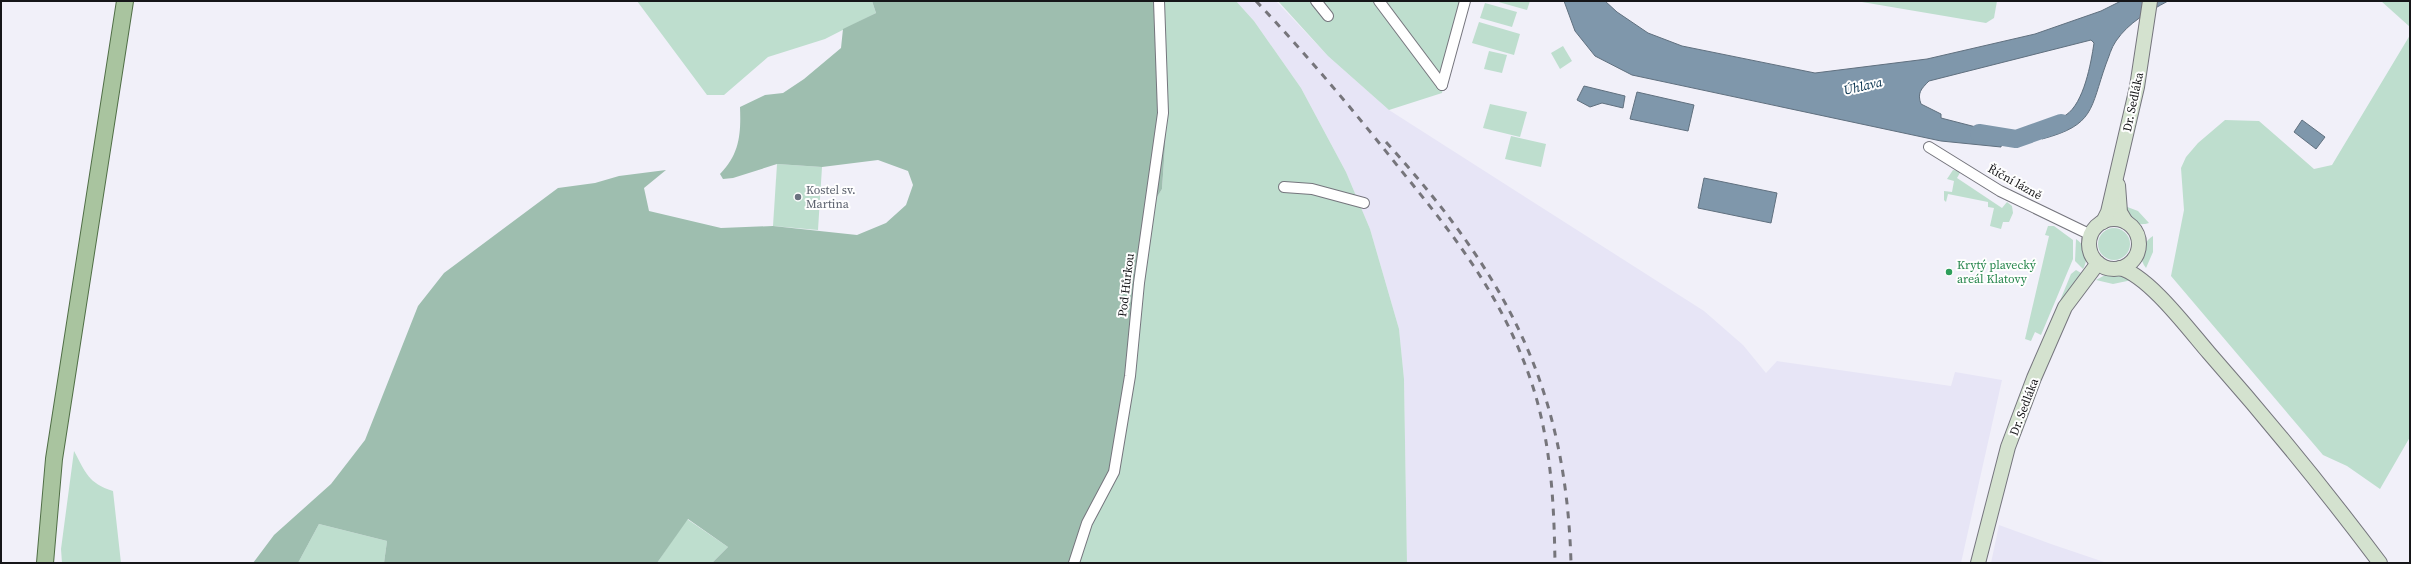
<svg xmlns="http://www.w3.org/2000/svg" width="2411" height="564" font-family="'Source Serif 4',serif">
<rect width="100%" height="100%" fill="#f1f0f9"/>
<g fill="#e7e5f6">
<path d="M1236 1H1276L1328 56 1389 110 1704 311 1743 345 1766 373 1777 361 1951 386 1955 372 2002 380 1961 563H1407L1404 379 1399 329 1370 229 1346 172 1301 88 1254 21Z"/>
<path d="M1999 525 2051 544 2107 563H1991Z"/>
</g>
<g fill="#bedece">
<path d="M637 1H872L876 13 825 39 768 57 724 95H707Z"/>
<path d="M1162 1H1236L1254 21 1301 88 1346 172 1370 229 1399 329 1404 379 1407 563H1078L1154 202 1162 189 1166 132 1164 35Z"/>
<path d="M1278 1H1465L1454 38 1442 93 1389 110 1328 56Z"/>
<path d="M1495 1H1530L1527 10Z"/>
<path d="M1856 1H1997L1994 18 1986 23Z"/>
<path d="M2381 1H2410V27Z"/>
<path d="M1485 3 1517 12 1512 27 1480 18Z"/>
<path d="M1479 22 1520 34 1514 55 1472 43Z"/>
<path d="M2410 35V437L2380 489 2347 466 2323 455 2171 276 2184 210 2181 168 2186 157 2198 143 2225 120 2259 121 2314 169 2332 165Z"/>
<path d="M1563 46 1572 61 1560 69 1551 53Z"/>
<path d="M1489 51 1507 55 1502 73 1484 69Z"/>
<path d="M1490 104 1527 112 1520 137 1483 128Z"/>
<path d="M1511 136 1546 144 1541 167 1505 159Z"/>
<path d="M777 164 822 167 818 230 773 226Z"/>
<path d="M1953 170 1961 171 1957 178 2002 208 2007 202 2012 206 2013 213 2009 222H2003L2001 229 1990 226 1994 208 1988 207V202L1948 194 1946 202 1944 200V191L1952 192 1954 181 1947 179Z"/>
<path d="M2122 205 2138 211 2149 223C2133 228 2128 216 2122 205Z"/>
<path d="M2048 226H2054L2073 240V259L2041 335 2035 332 2031 341 2025 339 2049 236 2045 235Z"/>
<circle cx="2114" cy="244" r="16"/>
<path d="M2153 236V252L2146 268C2137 257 2142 243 2153 236Z"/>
<path d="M2076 239C2087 247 2089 258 2083 269L2075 261Z"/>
<path d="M2076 270 2081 273 2050 325 2071 274Z"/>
<path d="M2115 273H2122L2132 280 2113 284 2096 280 2107 274Z"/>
<path d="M74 451C86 473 88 483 113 491L121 563H62L61 549Z"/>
<path d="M687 519 728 547 712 563H657Z"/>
<path d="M319 524 387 541 384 563H298Z"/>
</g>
<path fill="#9ebeaf" d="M872 1H1162L1164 35 1166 132 1162 189 1154 202 1117 464 1089 524 1078 563H712L728 547 688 519 657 563H384L387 541 319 524 298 563H253L274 535 331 484 365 440 418 306 444 273 558 188 595 183 619 176 666 170 644 188 649 211 721 228 773 226 857 235 886 223 906 205 913 185 908 171 878 160 822 167 777 164 733 178 723 179 720 174C740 154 741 133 740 107L765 95 783 93 804 79 841 48 843 29 876 13Z"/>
<g fill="#7f97ab" stroke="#60707f">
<path d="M1564 1H1605L1617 12 1648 33 1682 46 1815 73 1927 59 2035 34 2101 11 2121 1H2168C2148 12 2129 22 2116 41 2111 48 2109 57 2106 64 2090 109 2095 125 2042 139L2037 127C2046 123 2058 120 2066 115 2084 103 2091 63 2094 43L2091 40 1929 81C1921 89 1917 93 1921 104L1941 114V118L2003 134 2001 147 1941 141 1632 75 1595 56 1575 31Z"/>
<path d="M1584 86 1625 96 1623 108 1602 103 1590 107 1577 100Z"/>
<path d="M1637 92 1694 105 1688 131 1630 119Z"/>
<path d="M2302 120 2325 137 2316 149 2294 132Z"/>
<path d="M1704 178 1777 193 1771 223 1698 208Z"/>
</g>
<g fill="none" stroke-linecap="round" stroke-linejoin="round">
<path stroke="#7f97ab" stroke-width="18" d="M1979 133 2016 139 2061 123"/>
<g stroke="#75757d" stroke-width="12">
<g id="street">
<path d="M1316 1 1328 16"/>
<path d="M1379 1 1442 85"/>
<path d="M1442 85 1465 1"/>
<path d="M1929 147 2000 191 2091 235"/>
<path d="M1284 187 1312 189 1364 203"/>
<path d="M1074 563 1087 523 1114 472 1130 376 1139 283 1163 113 1159 1"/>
</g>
</g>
<g stroke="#75757d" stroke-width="16">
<g id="secondary">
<path d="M2118 185 2120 212 2126 222"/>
<circle cx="2114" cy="244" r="25"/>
<path d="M2103 222 2108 212 2137 87 2150 1"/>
<path d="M2120 268C2149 276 2189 330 2209 353 2269 421 2326 491 2380 563"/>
<path d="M1978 563 2008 447 2034 378 2065 307 2098 263"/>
</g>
</g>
<g stroke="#506e46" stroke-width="18">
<path id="primary" d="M45 563 54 459 125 1"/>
</g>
<use href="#street" stroke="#fff" stroke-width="10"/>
<use href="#secondary" stroke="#d4e2cf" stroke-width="14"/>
<use href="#primary" stroke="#a9c49f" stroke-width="16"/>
<g stroke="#76757b" stroke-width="3" stroke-dasharray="7 7" stroke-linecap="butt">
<path d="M1256 1C1307 55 1354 111 1400 169 1456 238 1503 297 1532 384 1551 442 1554 502 1555 563"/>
<path d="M1386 142C1504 273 1566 383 1571 563"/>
</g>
</g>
<circle fill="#6b7280" stroke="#fefefe" stroke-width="1.5" cx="798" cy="197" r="4"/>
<circle fill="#2e9e5b" stroke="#fefefe" stroke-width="1.5" cx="1949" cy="272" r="4"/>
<g text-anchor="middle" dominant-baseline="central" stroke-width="4" stroke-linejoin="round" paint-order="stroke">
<g font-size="12" fill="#161619" stroke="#fefefe">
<text transform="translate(2133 102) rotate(-78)">Dr. Sedláka</text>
<text transform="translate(2015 182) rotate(29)">Říční lázně</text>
<text transform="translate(1126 285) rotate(-83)">Pod Hůrkou</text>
<text transform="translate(2024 407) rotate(-69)">Dr. Sedláka</text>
</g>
<g font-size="12" fill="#5b616d" stroke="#fefefe" text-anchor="start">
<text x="806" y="190">Kostel sv.<tspan x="806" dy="14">Martina</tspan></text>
</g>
<g font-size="12" fill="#27864d" stroke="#fefefe" text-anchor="start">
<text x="1957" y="265">Krytý plavecký<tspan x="1957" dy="14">areál Klatovy</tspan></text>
</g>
<g font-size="13" font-style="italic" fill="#002d4a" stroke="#fefefe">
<text transform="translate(1863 86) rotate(-13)">Úhlava</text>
</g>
</g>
<rect width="2411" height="564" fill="none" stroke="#161619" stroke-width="4"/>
</svg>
